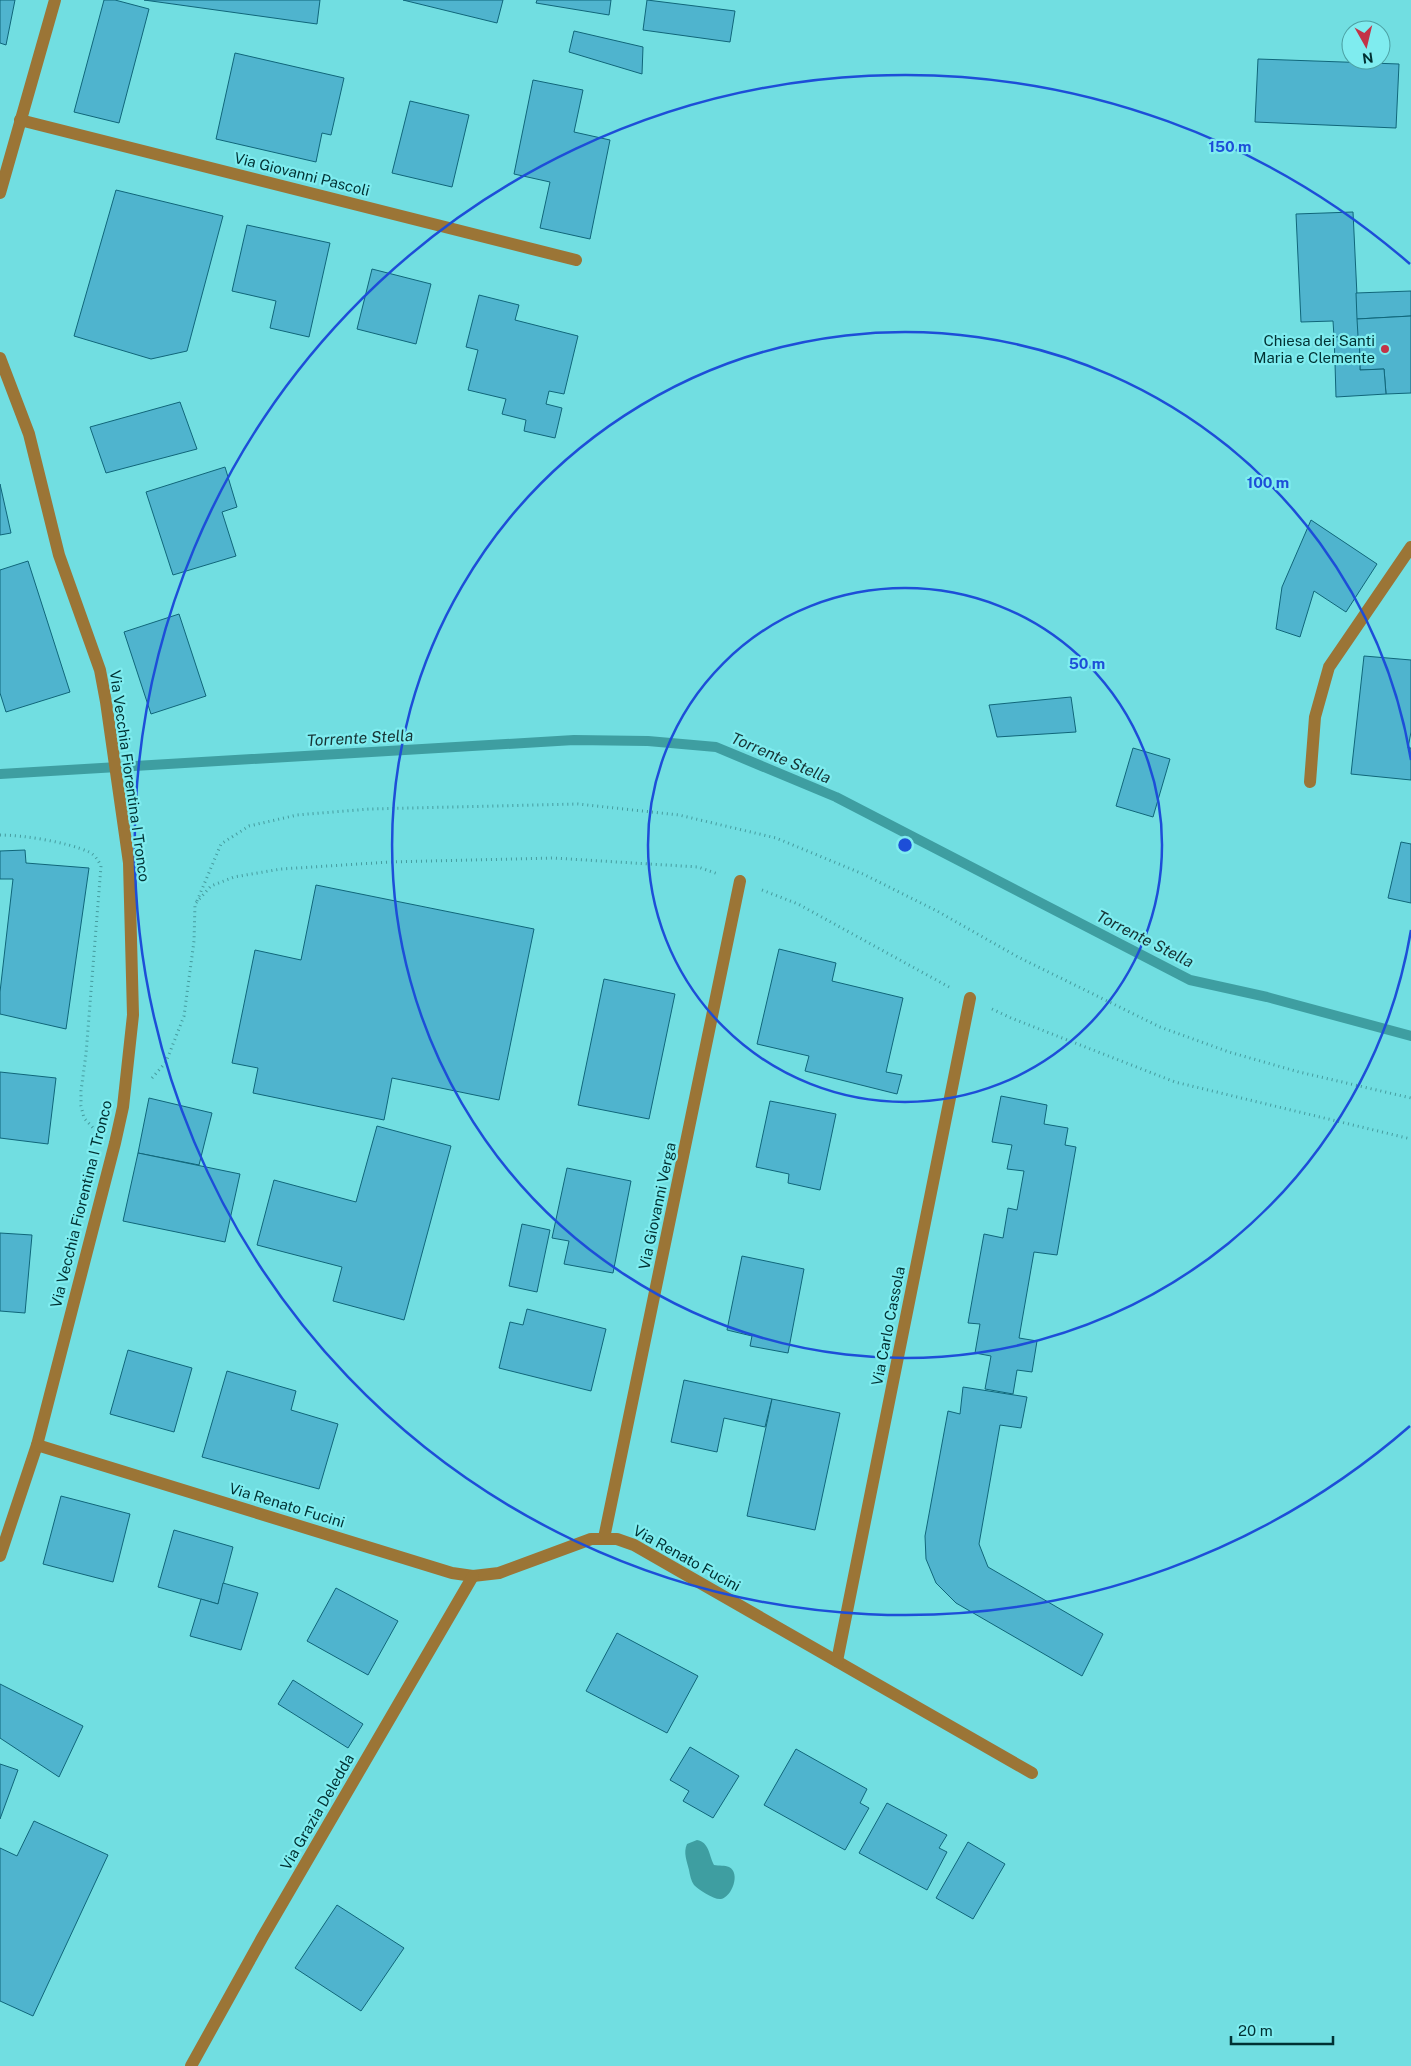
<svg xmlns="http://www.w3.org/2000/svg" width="1411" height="2066" font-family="'Public Sans',sans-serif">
<rect width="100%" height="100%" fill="#71dee1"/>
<path fill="#3e9ea1" d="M697 1840C709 1842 709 1855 714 1865 719 1866 725 1865 729 1867 741 1873 732 1897 721 1899 714 1900 699 1890 694 1885 691 1881 690 1875 689 1870 687 1861 683 1853 687 1844Z"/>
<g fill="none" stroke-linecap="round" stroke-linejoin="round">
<path stroke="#3e9ea1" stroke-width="10" d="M0 774 574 740 648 741 716 747 836 797 1190 980 1267 997 1411 1036"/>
</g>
<g fill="#4fb4ce" stroke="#10667a">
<path d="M0 0H15L6 45 0 43Z"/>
<path d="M104 0H115L149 9 119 123 74 112Z"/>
<path d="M144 0H320L317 24Z"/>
<path d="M403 0H503L497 23Z"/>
<path d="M537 0H611L609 15 536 3Z"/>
<path d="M647 0 735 11 730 42 643 30Z"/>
<path d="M574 31 643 47 642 74 569 52Z"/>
<path d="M235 53 344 78 331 135 322 133 316 162 216 139Z"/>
<path d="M1258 59 1399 64 1396 128 1255 122Z"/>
<path d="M533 80 583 90 574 132 610 140 590 239 540 228 550 182 514 174Z"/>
<path d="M410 101 469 115 452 187 392 173Z"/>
<path d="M116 190 223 216 187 351 151 359 74 336Z"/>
<path d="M1353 212 1359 337H1334L1333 321 1301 322 1296 214Z"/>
<path d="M247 225 330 243 309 337 270 328 276 301 232 291Z"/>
<path d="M372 269 431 284 416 344 357 329Z"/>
<path d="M1411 291V316L1357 319 1356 293Z"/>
<path d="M479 295 519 305 515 320 578 336 564 394 549 391 546 404 562 408 555 438 524 431 526 420 502 414 506 399 468 390 478 350 466 347Z"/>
<path d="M1411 316V393L1386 394 1384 369 1360 370 1357 319Z"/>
<path d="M1334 337H1359L1360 361 1335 363Z"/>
<path d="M1360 361V370L1384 369 1386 394 1336 397 1335 363Z"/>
<path d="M180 402 197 449 106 473 90 427Z"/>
<path d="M225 467 237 507 222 512 236 556 173 575 146 492Z"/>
<path d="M0 484 11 533 0 535Z"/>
<path d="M1311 520 1377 564 1346 612 1314 591 1300 637 1276 629 1282 587Z"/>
<path d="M28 561 70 692 6 712 0 693V570Z"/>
<path d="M179 614 206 696 151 714 124 632Z"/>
<path d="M1364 656 1411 660V732L1408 748H1411V780L1351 774Z"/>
<path d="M1071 697 1076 732 997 737 989 705Z"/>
<path d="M1133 748 1170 759 1153 817 1116 806Z"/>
<path d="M1401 842 1411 844V903L1388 898Z"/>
<path d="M25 850 26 863 89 868 66 1029 0 1014V992L13 879H0V851Z"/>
<path d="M316 885 534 929 499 1100 392 1078 384 1120 253 1093 258 1068 232 1063 255 950 301 960Z"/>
<path d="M779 949 836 963 832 981 903 998 886 1072 902 1075 897 1094 805 1071 809 1056 757 1044Z"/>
<path d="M604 979 675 994 649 1119 578 1105Z"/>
<path d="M0 1072 56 1078 48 1144 0 1138Z"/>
<path d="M1001 1096 1047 1105 1044 1124 1068 1128 1065 1145 1076 1147 1057 1255 1034 1252 1019 1338 1037 1341 1032 1372 1017 1370 1013 1394 985 1389 991 1356 975 1353 980 1324 968 1323 984 1234 1003 1238 1008 1208 1017 1210 1024 1171 1007 1169 1012 1145 992 1142Z"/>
<path d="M149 1098 212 1113 199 1165 138 1153Z"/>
<path d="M770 1101 836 1114 820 1190 788 1183 789 1174 756 1167Z"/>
<path d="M377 1126 451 1146 404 1320 333 1301 342 1267 257 1245 274 1180 356 1202Z"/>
<path d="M138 1153 240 1174 225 1242 123 1221Z"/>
<path d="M567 1168 631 1181 613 1273 564 1264 569 1241 552 1238Z"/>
<path d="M522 1224 550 1230 537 1292 509 1286Z"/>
<path d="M0 1233 32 1235 25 1313 0 1311Z"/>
<path d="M742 1256 804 1269 788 1353 750 1346 752 1336 727 1330Z"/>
<path d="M527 1309 606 1329 591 1391 499 1368 510 1322 523 1325Z"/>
<path d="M128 1350 192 1368 174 1432 110 1414Z"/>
<path d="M227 1371 296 1391 291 1410 338 1424 319 1489 202 1457Z"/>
<path d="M684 1380 772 1399 765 1427 724 1418 717 1452 671 1442Z"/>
<path d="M963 1387 1027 1397 1021 1428 1000 1425 979 1544 988 1567 1103 1634 1082 1676 956 1603 936 1583 926 1559 925 1536 948 1411 960 1414Z"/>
<path d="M772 1399 840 1413 815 1530 747 1516Z"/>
<path d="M61 1496 130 1514 113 1582 43 1564Z"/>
<path d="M174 1530 233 1547 218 1604 158 1587Z"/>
<path d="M223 1583 258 1593 241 1650 190 1636 201 1599 218 1604Z"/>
<path d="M336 1588 398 1621 368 1675 307 1641Z"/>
<path d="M617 1633 698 1676 667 1733 586 1691Z"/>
<path d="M293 1680 363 1724 348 1748 278 1704Z"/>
<path d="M0 1684 83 1726 59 1777 0 1738Z"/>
<path d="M690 1747 739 1776 713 1818 683 1801 689 1791 670 1780Z"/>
<path d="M796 1749 867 1789 860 1803 869 1808 845 1850 764 1805Z"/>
<path d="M0 1764 18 1770 0 1819Z"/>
<path d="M887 1803 947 1835 939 1848 947 1852 927 1890 859 1853Z"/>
<path d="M34 1821 108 1855 33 2016 0 2001V1848L17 1856Z"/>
<path d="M968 1842 1005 1864 973 1919 936 1898Z"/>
<path d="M337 1905 404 1948 361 2011 295 1968Z"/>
</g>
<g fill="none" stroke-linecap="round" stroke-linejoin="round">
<g stroke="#459b9e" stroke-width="3" stroke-dasharray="1 4" stroke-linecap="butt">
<path d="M0 835C23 835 67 842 89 852 95 855 98 860 101 866L86 1054 81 1091V1106L84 1118 94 1129"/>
<path d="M762 890 798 904 949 987"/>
<path d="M197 901 221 844 249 826 297 815 369 809 578 804 679 815 776 838 863 874 937 911 1018 957 1160 1027 1229 1052 1299 1072 1411 1098"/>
<path d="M992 1009 1011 1018 1175 1082 1411 1139"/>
<path d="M152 1078 166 1062 184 1016 194 941 195 904 211 886 234 877 281 869 390 862 553 858 698 867 718 874"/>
</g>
<g stroke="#9b7536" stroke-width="12">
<path d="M20 120 576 260"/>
<path d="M0 193 55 0"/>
<path d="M0 358 29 434 59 555 100 670 106 702 129 863 133 1015 123 1107 115 1143 37 1445 0 1556"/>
<path d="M1310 782 1315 717 1329 667 1411 547"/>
<path d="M37 1445 452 1573 473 1576 499 1573 591 1539H617L634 1545 1032 1773"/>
<path d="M604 1538 740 881"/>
<path d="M837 1661 970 998"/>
<path d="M191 2066 262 1938 473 1576"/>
</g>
</g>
<g fill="none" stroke="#1d4ed8" stroke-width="2.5">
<circle cx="905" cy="845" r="257"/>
<path d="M1411 930A513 513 0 1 1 1411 760"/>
<path d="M1410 1426A770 770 0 1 1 1410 264"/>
</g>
<circle fill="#c33347" stroke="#7fecef" stroke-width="2" cx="1385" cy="349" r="5"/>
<g text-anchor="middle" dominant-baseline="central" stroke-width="4.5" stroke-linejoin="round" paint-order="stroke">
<g font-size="15" fill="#003133" stroke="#7fecef">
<text transform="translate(302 174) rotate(14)">Via Giovanni Pascoli</text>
<text transform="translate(130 776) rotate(82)">Via Vecchia Fiorentina I Tronco</text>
<text transform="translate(81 1204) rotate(-76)">Via Vecchia Fiorentina I Tronco</text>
<text transform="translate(657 1206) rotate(-78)">Via Giovanni Verga</text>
<text transform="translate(888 1326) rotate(-79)">Via Carlo Cassola</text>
<text transform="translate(287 1505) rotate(17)">Via Renato Fucini</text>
<text transform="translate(687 1558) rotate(29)">Via Renato Fucini</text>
<text transform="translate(317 1812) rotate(-60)">Via Grazia Deledda</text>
</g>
<g font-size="15" fill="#003133" stroke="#7fecef" text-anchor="end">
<text x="1375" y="340">Chiesa dei Santi<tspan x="1375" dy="17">Maria e Clemente</tspan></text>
</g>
<g font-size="16" font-style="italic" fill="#163435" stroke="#7fecef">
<text transform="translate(360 738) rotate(-3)">Torrente Stella</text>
<text transform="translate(781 758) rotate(23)">Torrente Stella</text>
<text transform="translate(1145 939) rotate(27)">Torrente Stella</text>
</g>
</g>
<circle cx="905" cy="845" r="8" fill="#1d4ed8" stroke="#7fecef" stroke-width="2.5"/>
<g font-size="15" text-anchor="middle" font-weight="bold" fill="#1d4ed8" stroke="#7fecef" stroke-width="4.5" stroke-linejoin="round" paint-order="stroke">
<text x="1230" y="152">150 m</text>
<text x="1268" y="488">100 m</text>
<text x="1087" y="669">50 m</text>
</g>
<g transform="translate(1366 45) rotate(172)"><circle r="24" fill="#7fecef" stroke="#4ca1a4"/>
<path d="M0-4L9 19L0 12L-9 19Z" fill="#c33347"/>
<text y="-8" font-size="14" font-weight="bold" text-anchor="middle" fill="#003133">N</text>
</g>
<path d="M1231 2036v8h102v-8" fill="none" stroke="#003133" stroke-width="2.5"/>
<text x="1238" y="2036" font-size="15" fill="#003133" stroke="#7fecef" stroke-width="4" paint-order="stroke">20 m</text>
</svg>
